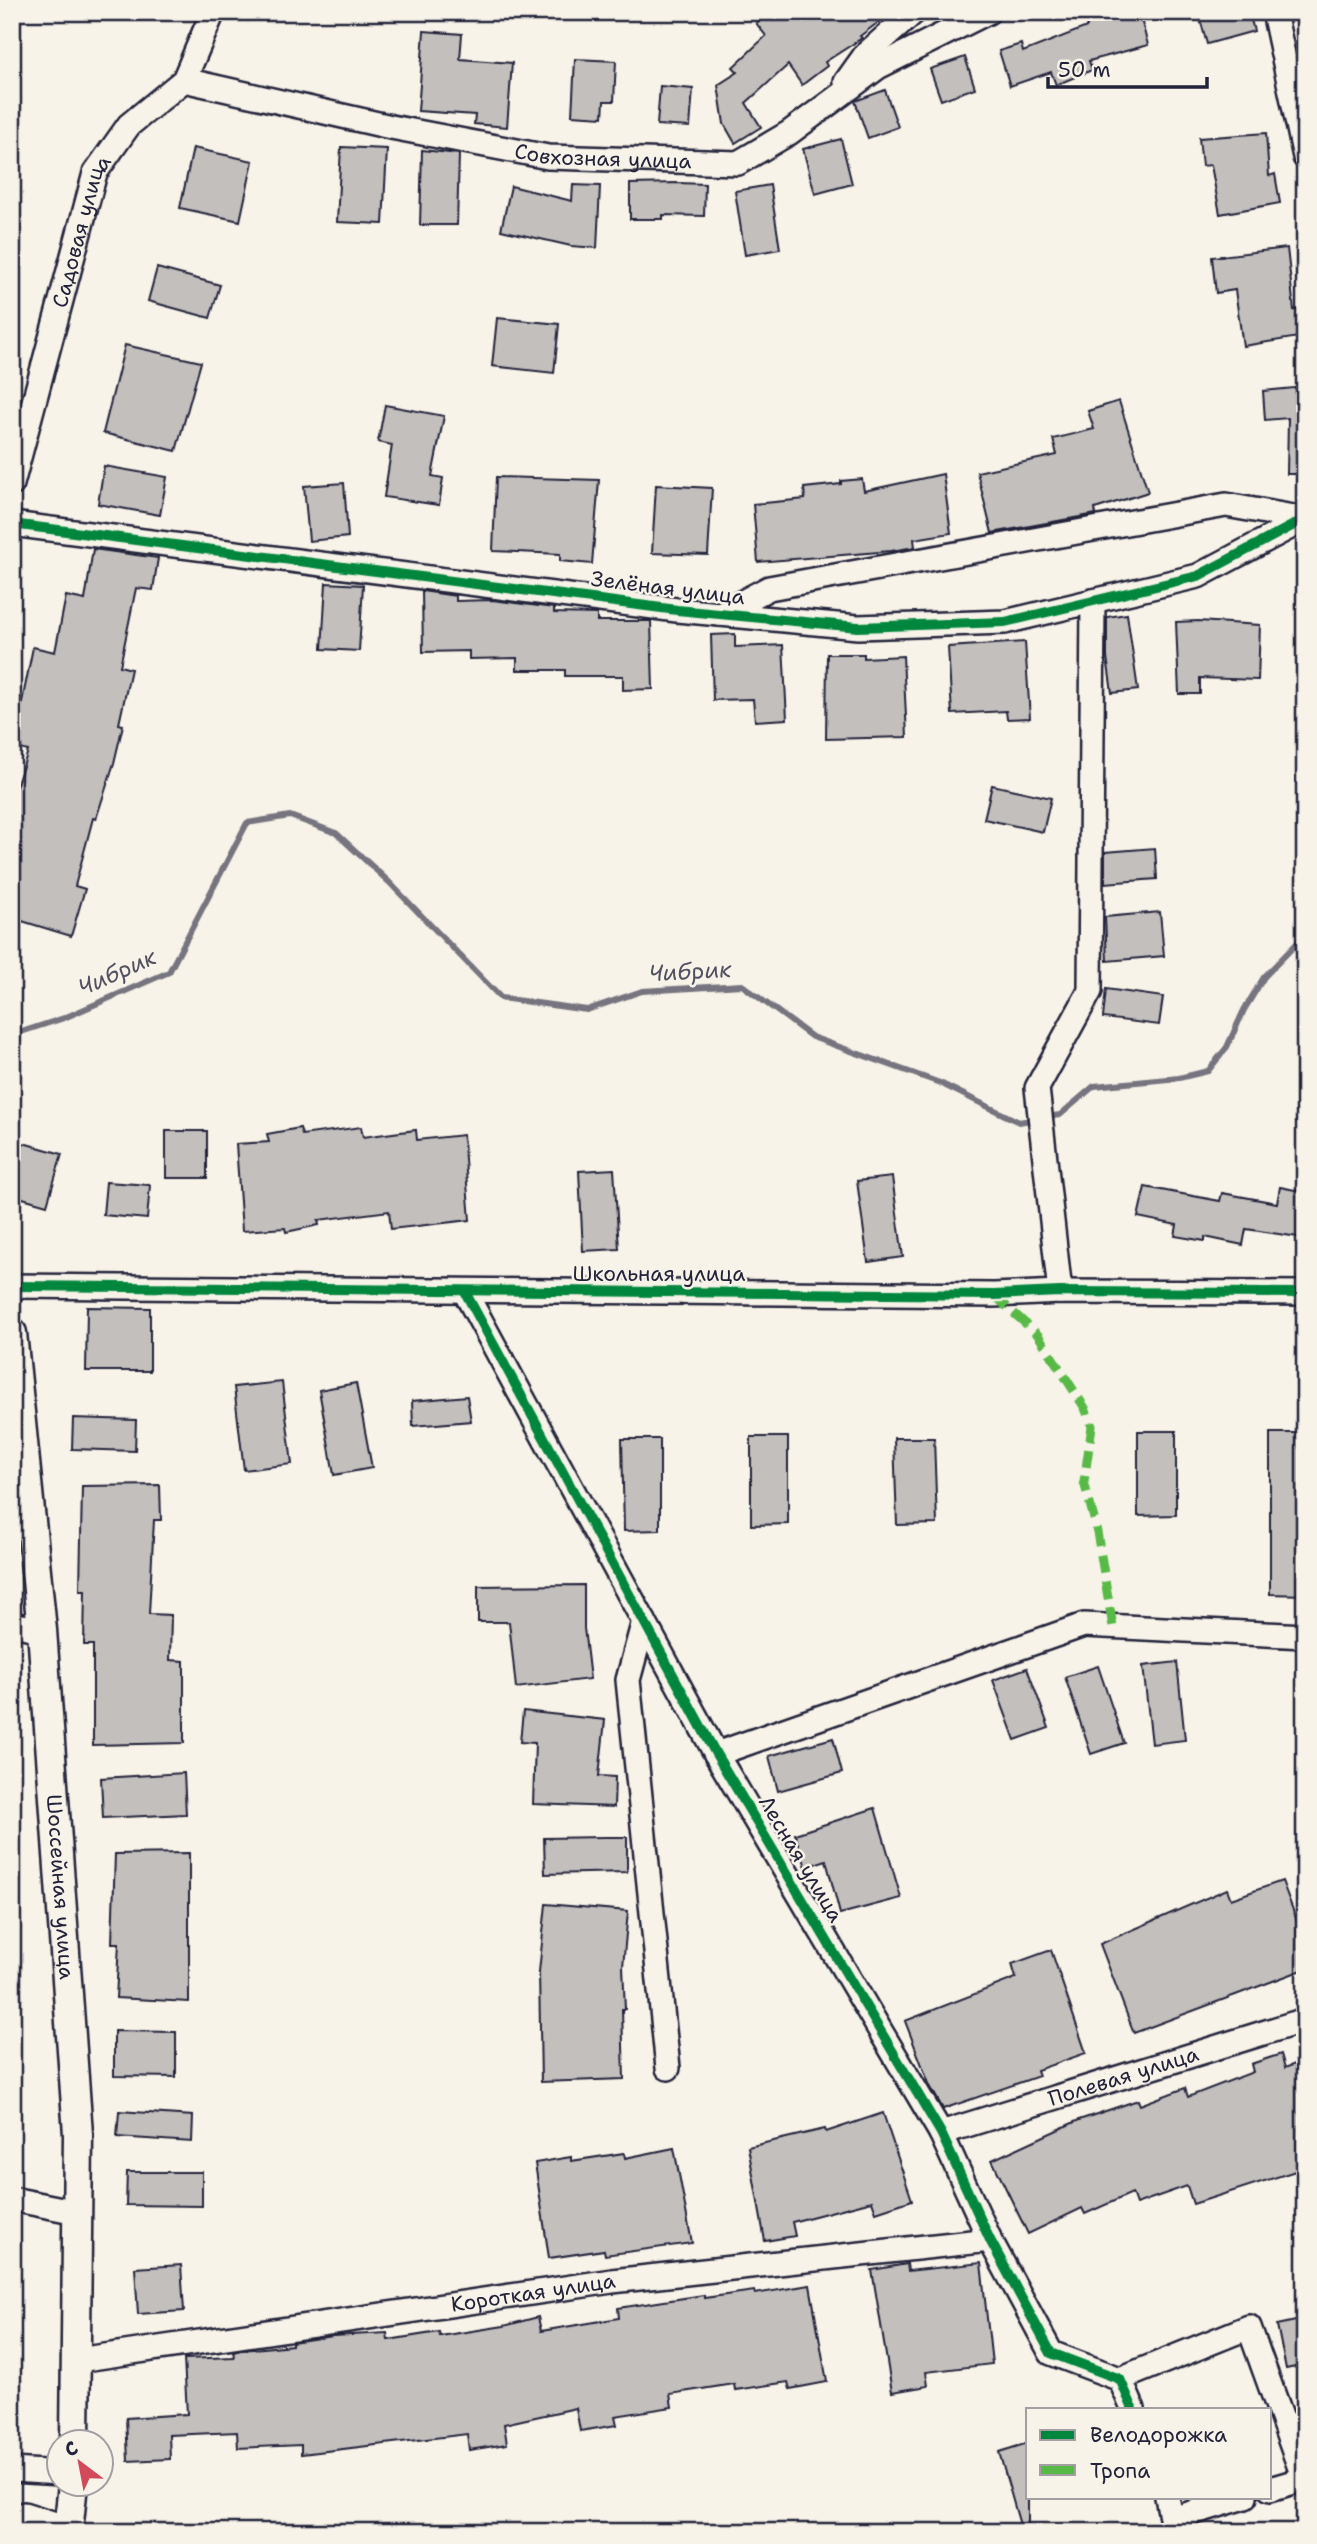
<svg xmlns="http://www.w3.org/2000/svg" width="1317" height="2544" font-family="'Shantell Sans',sans-serif">
<rect width="100%" height="100%" fill="#f7f3e8"/>
<filter id="ink" filterUnits="userSpaceOnUse"><feTurbulence type="fractalNoise" baseFrequency=".0143" numOctaves="2"/><feDisplacementMap in="SourceGraphic" scale="14" xChannelSelector="R" yChannelSelector="G"/><feConvolveMatrix kernelMatrix="1 2 1 2 8 2 1 2 1" color-interpolation-filters="sRGB"/></filter>
<g filter="url(#ink)">
<g fill="none" stroke-linecap="round" stroke-linejoin="round">
<g stroke="#76747f" stroke-width="6">
<path d="M12 1035 64 1018 169 972 247 823 290 816 336 833 389 882 501 998 587 1010 642 991 742 985 812 1037 940 1083 1019 1122 1036 1119"/>
<path d="M1046 1117 1060 1115 1094 1086 1179 1078 1208 1071 1227 1047 1244 1010 1264 977 1305 935"/>
</g>
</g>
<g fill="#c2bfbd" stroke="#22223b" stroke-width="2">
<path d="M770 12H892L860 36 862 38 825 62 827 66 802 85 788 65 746 103 761 127 735 143 724 124 718 85 738 72 733 67 766 36 756 23Z"/>
<path d="M1083 12H1139L1148 45 1089 61 1092 70 1056 85 1051 72 1010 86 999 51 1021 44 1023 52 1087 27Z"/>
<path d="M1198 12H1249L1254 31 1207 44Z"/>
<path d="M424 31 462 34 460 59 512 63 507 127 474 124 475 115 418 111Z"/>
<path d="M965 57 975 88 941 100 930 69Z"/>
<path d="M575 59 616 61 614 101H604L603 117 572 115Z"/>
<path d="M660 86 693 89 690 127 657 125Z"/>
<path d="M885 90 898 127 868 138 855 101Z"/>
<path d="M1266 133 1269 176 1275 174 1280 203 1220 214 1211 165 1202 166 1199 138Z"/>
<path d="M841 139 852 184 815 194 803 149Z"/>
<path d="M341 147 387 149 383 224 337 222Z"/>
<path d="M193 148 253 161 240 221 180 208Z"/>
<path d="M422 150 459 154 457 225H420Z"/>
<path d="M678 183 705 184 704 216 663 215V219H630V184Z"/>
<path d="M573 185 600 186 597 248 571 246 501 230 511 186 572 201Z"/>
<path d="M770 185 780 249 745 255 735 191Z"/>
<path d="M1287 248 1294 310 1305 308V336L1243 346 1235 290 1216 293 1212 257Z"/>
<path d="M157 268 220 285 210 318 148 301Z"/>
<path d="M497 318 559 324 554 373 492 366Z"/>
<path d="M125 345 201 362 176 451 103 433Z"/>
<path d="M1305 387V474H1287L1288 418 1265 420 1263 391Z"/>
<path d="M1119 401 1148 492 1095 509 1096 514 992 533 977 472 1057 455 1053 439 1094 429 1088 411Z"/>
<path d="M385 405 444 416 432 476 443 478 439 505 384 497 392 445 378 442Z"/>
<path d="M104 466 167 477 160 515 98 504Z"/>
<path d="M943 474 951 533 914 539 915 547 891 551 758 562 753 504 805 499 804 488 841 484V481L862 479 864 491Z"/>
<path d="M496 477 599 480 592 564 560 561V554L493 551Z"/>
<path d="M344 483 348 537 309 541 304 486Z"/>
<path d="M656 485 712 488 708 555 652 553Z"/>
<path d="M93 549 158 558 153 590 136 588 120 666 131 669 119 724 123 725 114 763 96 819 93 818 75 886 85 889 71 936 12 918V799L28 751 13 747 33 647 55 652 66 596 85 600Z"/>
<path d="M326 583 363 585 359 651 322 649Z"/>
<path d="M422 591 456 596V601L492 600 554 608V613L597 614V621H651L653 689 623 690V676H565V670H517V658L469 659V651L423 652Z"/>
<path d="M1127 614 1138 690 1112 693 1107 657V617Z"/>
<path d="M1198 621 1260 625 1258 680 1200 678V694H1179L1176 622Z"/>
<path d="M735 634V647L783 645 787 719 755 721 753 699 713 700 711 635Z"/>
<path d="M1025 642 1030 718 1007 719 1006 711 952 714 948 647Z"/>
<path d="M827 654H864V658L903 656 907 737 826 739Z"/>
<path d="M992 785 1051 798 1043 832 984 819Z"/>
<path d="M1155 848 1157 879 1105 883V852Z"/>
<path d="M1160 912 1164 956 1107 961 1105 917Z"/>
<path d="M1106 989 1163 997 1159 1025 1103 1018Z"/>
<path d="M361 1127 363 1137 416 1130 417 1140 463 1135 470 1220 391 1229 389 1211 318 1220 319 1225 286 1232 285 1228 242 1231 236 1144 269 1142 267 1134 300 1128 302 1135Z"/>
<rect x="166" y="1131" width="41" height="47"/>
<path d="M16 1141 62 1154 47 1205 12 1195V1152Z"/>
<path d="M614 1169 619 1249 583 1251 579 1171Z"/>
<path d="M892 1177 903 1257 868 1262 857 1181Z"/>
<path d="M106 1182 150 1185 147 1219 103 1215Z"/>
<path d="M1145 1187 1220 1201 1222 1193 1277 1203 1280 1187 1305 1192V1238L1246 1229 1243 1245 1205 1237V1241L1175 1236 1177 1225 1138 1217Z"/>
<path d="M87 1307 150 1308V1371H86Z"/>
<path d="M282 1382 292 1464 244 1470 234 1387Z"/>
<path d="M356 1383 372 1468 334 1475 319 1390Z"/>
<path d="M467 1396 471 1421 413 1426 412 1401Z"/>
<path d="M73 1418 136 1420 135 1451 72 1449Z"/>
<path d="M1138 1431H1176V1515L1138 1516Z"/>
<path d="M1270 1433H1305V1595L1270 1594Z"/>
<path d="M751 1437H788V1524L751 1525Z"/>
<path d="M894 1438H934L937 1524 897 1525Z"/>
<path d="M622 1439H660V1530L624 1531Z"/>
<path d="M160 1485 161 1520H154L149 1614 171 1615 170 1660 184 1661V1743L93 1745V1645H84L85 1590H80L82 1486Z"/>
<path d="M584 1585V1628L590 1679 516 1688 509 1622H478V1586Z"/>
<path d="M1177 1662 1185 1740 1152 1744 1143 1666Z"/>
<path d="M1098 1666 1124 1743 1091 1754 1065 1677Z"/>
<path d="M1027 1668 1049 1728 1015 1740 993 1680Z"/>
<path d="M523 1711 605 1720 599 1776 615 1777 614 1807 533 1804 535 1743 520 1742Z"/>
<path d="M833 1738 842 1773 778 1791 769 1756Z"/>
<path d="M184 1773 186 1814 103 1818 101 1778Z"/>
<path d="M875 1808 901 1898 840 1914 826 1860 806 1867 795 1834Z"/>
<path d="M605 1837H627V1872L545 1874 544 1838Z"/>
<path d="M189 1853V2002L116 1998 119 1943H112L115 1854Z"/>
<path d="M1282 1881 1305 1942V1969L1134 2033 1100 1944 1227 1889 1231 1899Z"/>
<path d="M546 1904 628 1911 623 1967 625 2009H622L624 2079 541 2082 539 1972Z"/>
<path d="M1051 1950 1086 2053 1037 2070 1039 2076 943 2109 930 2086 905 2021 1016 1978 1012 1964Z"/>
<path d="M114 2031 176 2032V2077L114 2076Z"/>
<path d="M1281 2054 1285 2068 1305 2060V2168L1193 2204 1187 2186 1136 2204 1132 2193 1085 2214 1082 2208 1028 2234 992 2160 1079 2120 1138 2100 1140 2105 1185 2088 1188 2097 1253 2072 1251 2064Z"/>
<path d="M119 2111 193 2116 192 2142 117 2137Z"/>
<path d="M883 2113 912 2200 876 2212 872 2201 792 2222 795 2236 765 2241 748 2147 825 2129 826 2132Z"/>
<path d="M674 2148 692 2243 605 2255 604 2250 549 2258 535 2163 571 2157V2161L624 2153 625 2158Z"/>
<path d="M127 2172H202V2206L126 2205Z"/>
<path d="M981 2263 992 2364 926 2372 928 2386 892 2392 872 2270 907 2264 908 2271Z"/>
<path d="M181 2265 184 2311 138 2314 135 2268Z"/>
<path d="M810 2285 827 2382 790 2389 788 2382 735 2390 734 2384 670 2394 672 2407 615 2416 617 2425 580 2431 576 2408 504 2424 507 2444 469 2450 467 2434 301 2454V2445L238 2448 237 2432 169 2435 170 2459 128 2461 126 2418 187 2414 184 2359 234 2357 233 2351 292 2345V2342L333 2336 387 2333 388 2340 439 2332 440 2336 504 2326 538 2317 541 2331 619 2318 618 2308 704 2295V2298L754 2291 755 2294Z"/>
<path d="M1305 2319V2365L1286 2369 1277 2325Z"/>
<path d="M1028 2443V2532H1022L999 2452Z"/>
</g>
<g fill="none" stroke-linecap="round" stroke-linejoin="round">
<g stroke="#22223b" stroke-width="28">
<g id="minor">
<path d="M1274 12 1305 157"/>
<path id="s1" d="M184 80 391 127 548 157 738 163 789 133 878 67 988 12"/>
<path d="M846 82 866 54 914 12"/>
<path id="s2" d="M12 484 95 173 129 125 184 80 213 12"/>
<path d="M12 524 677 610 858 627 1005 622 1198 576 1305 519"/>
<path d="M720 614 769 588 1226 505 1305 519"/>
<path d="M12 1286 994 1295 1060 1292 1305 1293"/>
<path d="M465 1292 716 1754 941 2133 990 2240 1051 2353 1120 2379 1133 2409"/>
<path d="M1060 1292 1037 1088 1090 991 1093 601"/>
<path d="M644 1621 628 1680 668 2068"/>
<path d="M12 1624 42 1630"/>
<path d="M716 1754 1084 1625 1305 1636"/>
<path id="s3" d="M941 2133 1305 2020"/>
<path d="M12 2199 77 2212"/>
<path id="s4" d="M78 2360 612 2281 990 2240"/>
<path d="M1120 2379 1249 2327 1304 2479 1270 2489"/>
<path d="M12 2470 60 2473"/>
<path d="M1167 2497 1174 2532"/>
<path d="M12 2518 24 2514 68 2528"/>
<path d="M1172 2519 1245 2497"/>
</g>
</g>
<g stroke="#22223b" stroke-width="33">
<g id="major">
<path id="s5" d="M12 1333 42 1630 78 2134 75 2442"/>
<path d="M68 2532 73 2484"/>
</g>
</g>
<use href="#minor" stroke="#f7f3e8" stroke-width="23"/>
<use href="#major" stroke="#f7f3e8" stroke-width="28"/>
<path stroke="#58b947" stroke-width="9" stroke-dasharray="18 9" stroke-linecap="butt" d="M994 1295 1038 1335 1085 1408 1092 1426 1084 1482 1096 1526 1113 1627"/>
<g stroke="#f7f3e8" stroke-width="15">
<g id="cycleway">
<path d="M12 524 677 610 858 627 1005 622 1198 576 1305 519"/>
<path d="M12 1286 994 1295 1060 1292 1305 1293"/>
<path d="M465 1292 716 1754 941 2133 990 2240 1051 2353 1120 2379 1133 2409"/>
</g>
</g>
<use href="#cycleway" stroke="#00873e" stroke-width="10"/>
</g>
</g>
<g text-anchor="middle" dominant-baseline="central" stroke-width="5" stroke-linejoin="round" paint-order="stroke">
<g font-size="21" fill="#22223b" stroke="#f7f3e8">
<text stroke="none"><textPath href="#s1" startOffset="427">Совхозная улица</textPath></text>
<text stroke="none"><textPath href="#s2" startOffset="262">Садовая улица</textPath></text>
<text transform="translate(668 588) rotate(7)">Зелёная улица</text>
<text x="659" y="1274">Школьная улица</text>
<text transform="translate(801 1859) rotate(59)">Лесная улица</text>
<text stroke="none"><textPath href="#s5" startOffset="556">Шоссейная улица</textPath></text>
<text stroke="none"><textPath href="#s3" startOffset="191">Полевая улица</textPath></text>
<text stroke="none"><textPath href="#s4" startOffset="460">Короткая улица</textPath></text>
</g>
<g font-size="23" font-style="italic" fill="#535263" stroke="#f7f3e8">
<text transform="translate(690 971) rotate(-3)">Чибрик</text>
<text transform="translate(117 972) rotate(-24)">Чибрик</text>
</g>
</g>
<rect width="1317" height="2544" fill="none" stroke="#f7f3e8" stroke-width="42"/>
<rect x="21" y="21" width="1275" height="2502" fill="none" stroke="#22223b" stroke-width="2.5" filter="url(#ink)"/>
<rect x="1026" y="2408" width="245" height="91" fill="#f7f3e8" stroke="#a29fa3" stroke-width="2"/>
<rect x="1040" y="2430" width="35" height="10" fill="#00873e" stroke="#a29fa3" stroke-width="2"/>
<text x="1090" y="2442" font-size="21" fill="#22223b">Велодорожка</text>
<rect x="1040" y="2465" width="35" height="10" fill="#58b947" stroke="#a29fa3" stroke-width="2"/>
<text x="1090" y="2478" font-size="21" fill="#22223b">Тропа</text>
<g transform="translate(80 2463) rotate(328)"><circle r="33" fill="#f7f3e8" stroke="#a29fa3" stroke-width="2"/>
<path d="M0-5L12 26L0 18L-12 26Z" fill="#d1495b"/>
<text y="-10" font-size="19" font-weight="bold" text-anchor="middle" fill="#22223b">С</text>
</g>
<path d="M1048 77v10h159v-10" fill="none" stroke="#22223b" stroke-width="3.5"/>
<text x="1058" y="77" font-size="21" fill="#22223b" stroke="#f7f3e8" stroke-width="5" paint-order="stroke">50 m</text>
</svg>
